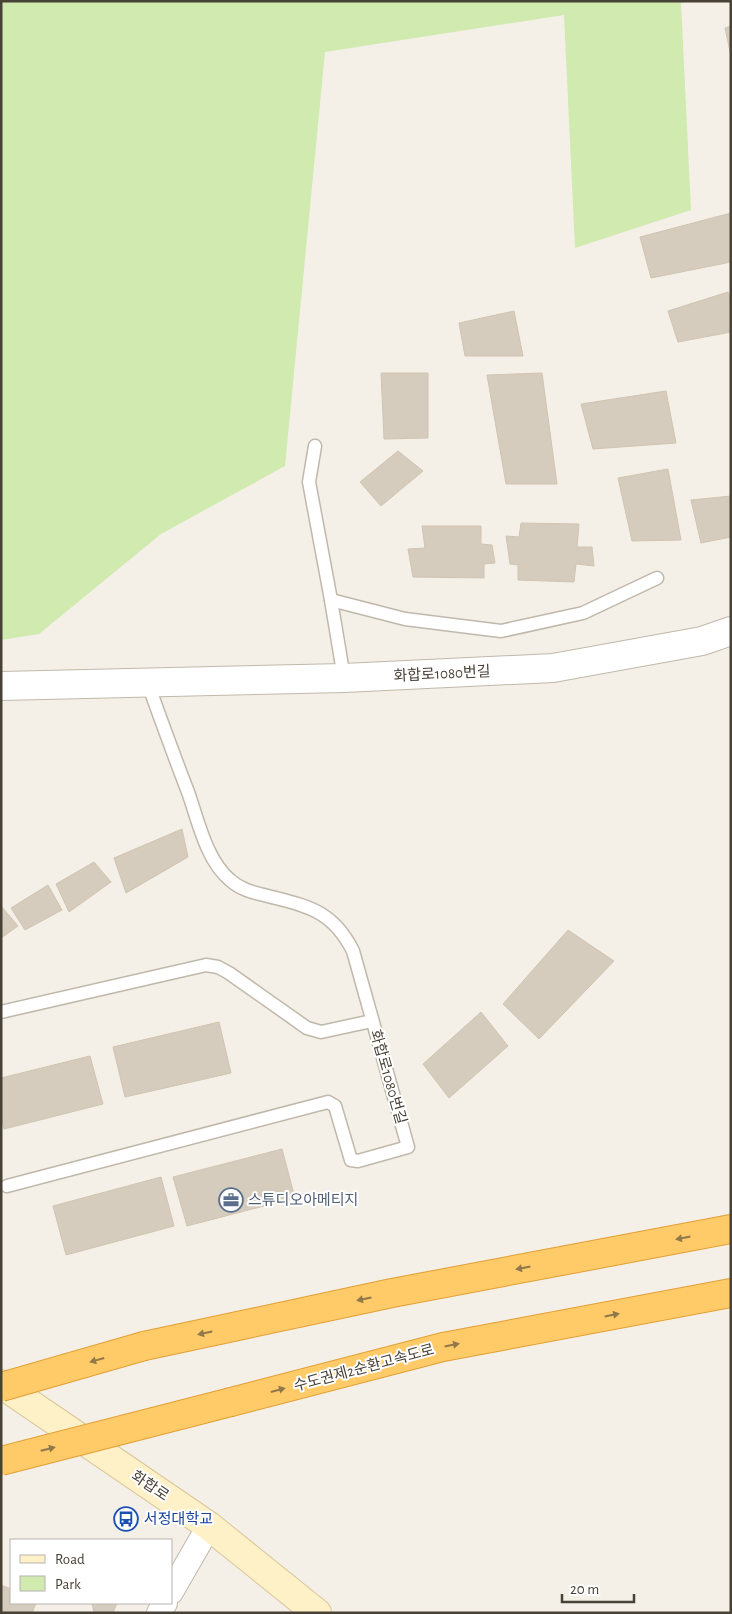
<svg xmlns="http://www.w3.org/2000/svg" width="732" height="1614" font-family="'Alegreya Sans','Noto Sans KR',sans-serif">
<rect width="100%" height="100%" fill="#f4f0e8"/>
<path fill="#d0eaaf" d="M1 1H688L681 3 691 210 575 248 564 15 325 52 285 466 161 534 39 634 1 640Z"/>
<g fill="#d6ccbd" stroke="#d1c4b0">
<path d="M731 26V56L725 28Z"/>
<path d="M731 213V262L651 278 640 237Z"/>
<path d="M728 292 731 300V332L678 342 668 311Z"/>
<path d="M514 311 523 356H465L459 323Z"/>
<path d="M381 373H428V438L384 439Z"/>
<path d="M542 373 557 484H506L487 375Z"/>
<path d="M666 391 676 443 593 449 581 404Z"/>
<path d="M398 451 423 471 381 506 360 482Z"/>
<path d="M668 469 681 540 632 541 618 478Z"/>
<path d="M731 496V537L701 543 691 500Z"/>
<path d="M521 523 579 524 577 547H592L594 566 576 564 574 582 518 580V565L510 564 506 536 519 537Z"/>
<path d="M422 526H481V544L492 545 495 563 484 564V578L413 577 408 549 425 548Z"/>
<path d="M182 829 188 857 126 893 114 858Z"/>
<path d="M94 862 111 882 69 912 56 884Z"/>
<path d="M48 885 62 910 25 930 11 908Z"/>
<path d="M1 906 18 926 1 938Z"/>
<path d="M568 930 614 961 539 1039 503 1004Z"/>
<path d="M481 1012 508 1046 449 1098 423 1064Z"/>
<path d="M219 1022 231 1073 125 1097 113 1047Z"/>
<path d="M90 1056 103 1104 4 1129 1 1117V1078Z"/>
<path d="M282 1149 295 1198 187 1226 173 1177Z"/>
<path d="M161 1177 174 1226 66 1255 53 1206Z"/>
<path d="M1 1585 11 1589V1603H36L32 1613H1Z"/>
<path d="M92 1603H117L113 1613H94Z"/>
</g>
<g fill="none" stroke-linecap="round" stroke-linejoin="round">
<g stroke="#c0b8aa" stroke-width="15">
<g id="service">
<path d="M315 446 309 482 331 600"/>
<path d="M344 678 331 600 405 619 501 631 583 613 657 578"/>
<path d="M1 1012 206 965 218 967 229 973 307 1028 321 1032 372 1021"/>
<path d="M7 1186 328 1102 335 1106 351 1160 358 1161 408 1147 353 951C332 909 306 906 264 895 251 892 240 889 230 880 206 860 198 820 188 792 174 756 161 720 148 684"/>
</g>
</g>
<g stroke="#c0b8aa" stroke-width="26">
<g id="minor">
<path d="M171 1592 209 1526"/>
<path d="M159 1613 165 1603"/>
</g>
</g>
<g stroke="#c0b8aa" stroke-width="30">
<path id="tertiary" d="M1 686 344 678 553 668 702 641 731 631"/>
</g>
<g stroke="#d9c698" stroke-width="30">
<path id="secondary" d="M1 1384 209 1526 317 1613"/>
</g>
<g stroke="#e29f34" stroke-width="30">
<g id="motorway">
<path d="M144 1346 392 1293 731 1229"/>
<path d="M231 1402 443 1347 731 1293"/>
</g>
</g>
<use href="#service" stroke="#fff" stroke-width="12"/>
<use href="#minor" stroke="#fff" stroke-width="24"/>
<use href="#tertiary" stroke="#fff" stroke-width="28"/>
<use href="#secondary" stroke="#fff1c7" stroke-width="28"/>
<use href="#motorway" stroke="#ffca68" stroke-width="28"/>
<g stroke="#e29f34" stroke-width="30" stroke-linecap="butt">
<g id="motorway-bridge">
<path d="M1 1387 144 1346"/>
<path d="M1 1461 231 1402"/>
</g>
</g>
<use href="#motorway-bridge" stroke="#ffca68" stroke-width="28"/>
</g>
<defs><path id="oneway-solid" d="M-6-.8H1V-3.2L6.5 0L1 3.2V.8H-6Z" transform="scale(1.25)"/></defs>
<g fill="#91784a">
<use href="#oneway-solid" transform="translate(683 1238) rotate(169)"/>
<use href="#oneway-solid" transform="translate(523 1268) rotate(169)"/>
<use href="#oneway-solid" transform="translate(364 1299) rotate(168)"/>
<use href="#oneway-solid" transform="translate(612 1315) rotate(-11)"/>
<use href="#oneway-solid" transform="translate(205 1333) rotate(168)"/>
<use href="#oneway-solid" transform="translate(452 1345) rotate(-11)"/>
<use href="#oneway-solid" transform="translate(97 1360) rotate(164)"/>
<use href="#oneway-solid" transform="translate(278 1390) rotate(-15)"/>
<use href="#oneway-solid" transform="translate(48 1449) rotate(-14)"/>
</g>
<defs>
<g id="office-ring" transform="scale(1.25)"><circle r="9.5" fill="#fff" stroke="#5c6f8a" stroke-width="1.5"/><path d="M-6-3h4V-5.5h4V-3h4V5H-6ZM-1-4.5V-3h2v-1.5ZM-6 0V1H6V0Z" fill="#5c6f8a"/></g>
<g id="bus-ring" transform="scale(1.25)"><circle r="9.5" fill="#fff" stroke="#1a4fb4" stroke-width="1.5"/><path d="M-5-6H5V4H4V6H2V4H-2V6H-4V4H-5ZM-3.5-4V0h7V-4ZM-3.5 1.2v1.5H-2V1.2ZM2 1.2v1.5H3.5V1.2Z" fill="#1a4fb4"/></g>
</defs>
<g fill-rule="evenodd">
<use href="#office-ring" x="231" y="1200"/>
<use href="#bus-ring" x="126" y="1519"/>
</g>
<g text-anchor="middle" dominant-baseline="central" stroke-width="4" stroke-linejoin="round" paint-order="stroke">
<g font-size="15" fill="#484136" stroke="#fff">
<text transform="translate(442 674) rotate(-3)">화합로1080번길</text>
<text transform="translate(388 1077) rotate(74)">화합로1080번길</text>
<text transform="translate(364 1368) rotate(-15)">수도권제2순환고속도로</text>
<text transform="translate(150 1486) rotate(34)">화합로</text>
</g>
<g font-size="15" fill="#4e5e75" stroke="#fff" text-anchor="start">
<text x="248" y="1200">스튜디오아메티지</text>
</g>
<g font-size="15" fill="#164399" stroke="#fff" text-anchor="start">
<text x="144" y="1519">서정대학교</text>
</g>
</g>
<rect width="732" height="1614" fill="none" stroke="#484136" stroke-width="5"/>
<rect x="10" y="1539" width="162" height="65" fill="#ffffff" stroke="#b6b3af"/>
<rect x="20" y="1555" width="25" height="8" fill="#fff1c7" stroke="#b6b3af"/>
<text x="55" y="1564" font-size="15" fill="#484136">Road</text>
<rect x="20" y="1576" width="25" height="15" fill="#d0eaaf" stroke="#b6b3af"/>
<text x="55" y="1589" font-size="15" fill="#484136">Park</text>
<path d="M562 1594v8h72v-8" fill="none" stroke="#484136" stroke-width="2.5"/>
<text x="570" y="1594" font-size="15" fill="#484136" stroke="#ffffff" stroke-width="4" paint-order="stroke">20 m</text>
</svg>
